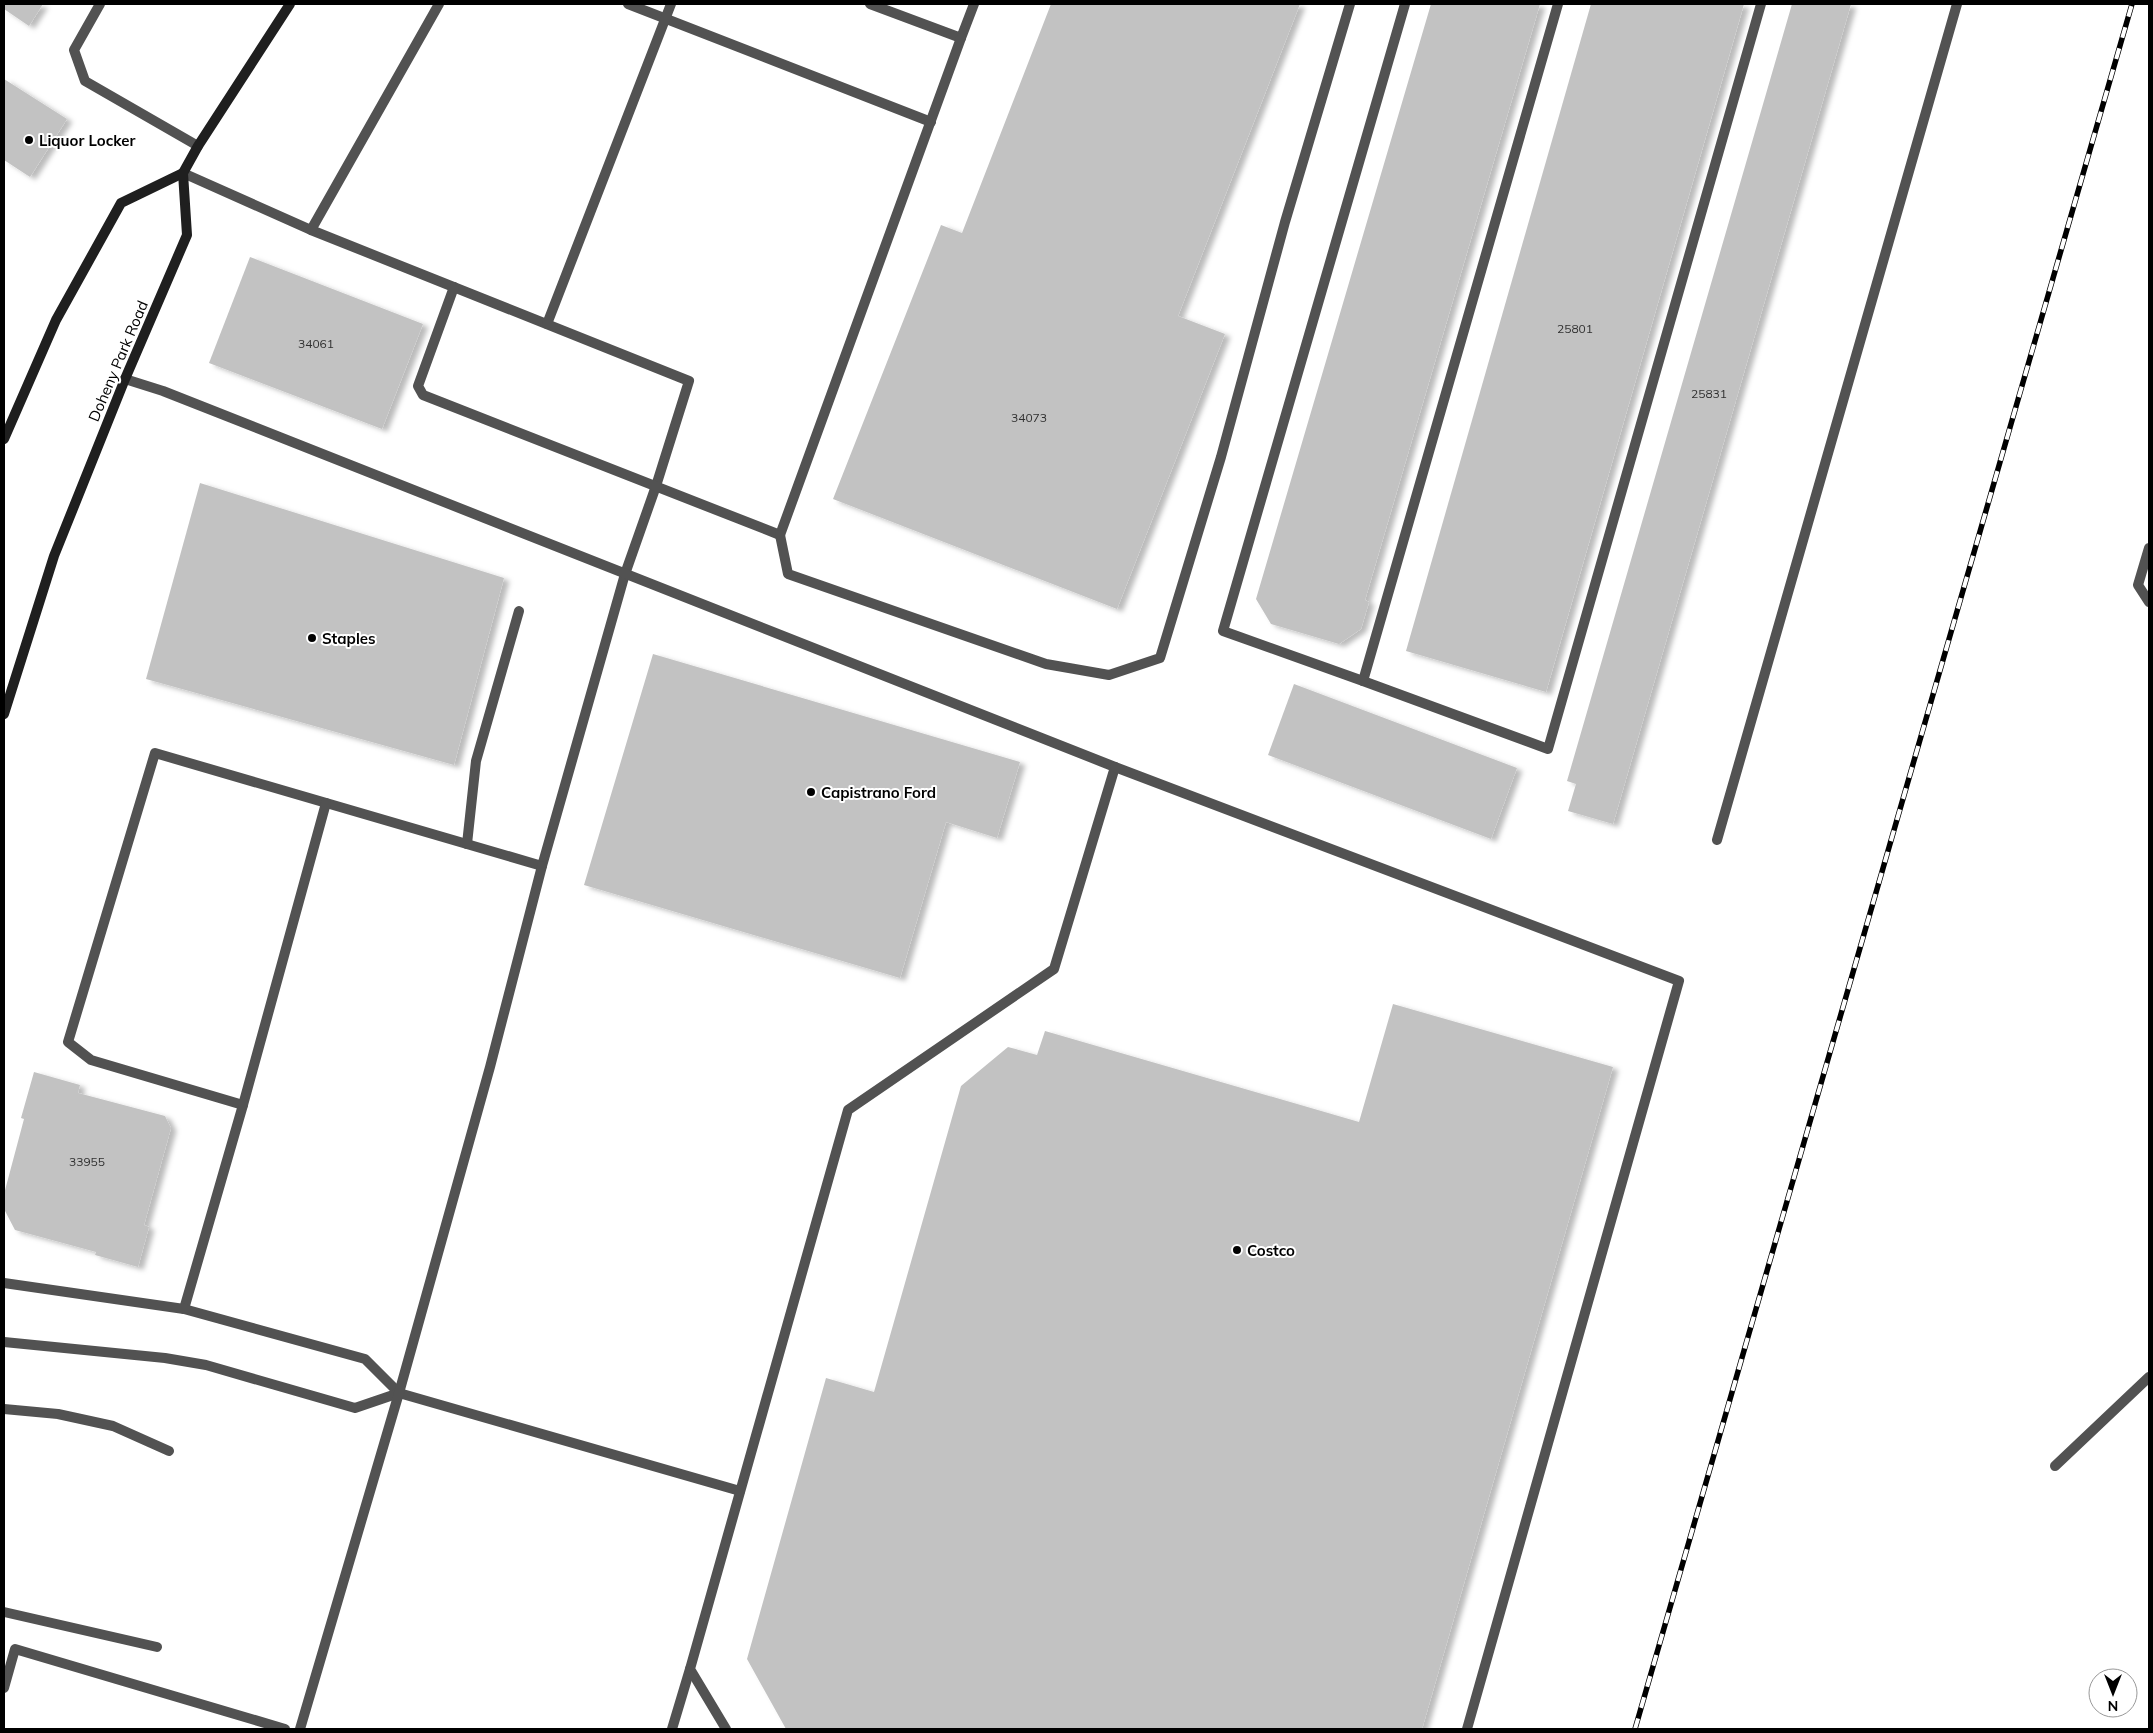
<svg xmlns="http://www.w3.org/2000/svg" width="2153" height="1733" font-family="Mulish,sans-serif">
<defs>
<filter id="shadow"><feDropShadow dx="5.5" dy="3" stdDeviation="2.5" flood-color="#0004"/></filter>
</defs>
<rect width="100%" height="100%" fill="#fff"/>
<g fill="#c2c2c2" filter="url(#shadow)">
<path d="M4 4H43L29 26 4 9Z"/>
<path d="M1051 4H1300L1178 316 1225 334 1117 609 833 499 941 225 962 233Z"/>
<path d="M1431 4H1540L1365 600 1369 602 1361 629 1339 644 1271 624 1256 599Z"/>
<path d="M1591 4H1744L1546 692 1406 651Z"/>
<path d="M1792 4H1851L1613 824 1568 811 1576 784 1567 781Z"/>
<path d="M4 79 67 119 30 177 4 160Z"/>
<path d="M250 257 423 324 382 429 209 363Z"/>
<path d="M200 483 504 578 454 765 146 679Z"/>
<path d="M653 654 1020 762 997 838 946 822 900 978 584 885Z"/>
<path d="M1294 684 1517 768 1491 839 1268 755Z"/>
<path d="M1393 1004 1613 1067 1422 1729H786L747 1659 826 1378 874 1392 961 1086 1008 1047 1037 1055 1045 1031 1359 1122Z"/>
<path d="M34 1072 80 1085 78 1093 165 1116 171 1128 144 1225 149 1227 138 1267 95 1255 96 1252 15 1230 4 1209V1194L24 1119 21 1118Z"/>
</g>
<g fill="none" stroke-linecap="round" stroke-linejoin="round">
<g stroke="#525252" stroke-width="10">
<path d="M100 4 74 50 85 81 198 146"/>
<path d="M628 4 931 122"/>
<path d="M870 4 961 38 974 4"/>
<path d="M1558 4 1363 681 1548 749 1761 4"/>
<path d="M183 173 311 230 689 381 656 486 625 574 542 866 155 753 68 1042 91 1060 243 1105 184 1309"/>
<path d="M311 230 439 4"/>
<path d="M454 287 418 386 423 395 780 535 961 38"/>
<path d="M547 324 671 4"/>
<path d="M125 379 163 391 1115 767 1054 969 848 1110 690 1669 726 1729"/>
<path d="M780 535 788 574 1046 664 1109 675 1160 658 1221 457 1285 222 1350 4"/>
<path d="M2149 548 2138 585 2149 602"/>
<path d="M1363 681 1223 631 1405 4"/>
<path d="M1115 767 1679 981 1467 1729"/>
<path d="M1717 840 1957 4"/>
<path d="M467 844 476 761 519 611"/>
<path d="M243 1105 326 803"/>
<path d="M4 1283 184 1309 365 1359 399 1393 740 1491"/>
<path d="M4 1342 165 1358 206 1365 355 1408 399 1393"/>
<path d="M4 1409 58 1414 113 1426 169 1451"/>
<path d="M2055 1466 2149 1377"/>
<path d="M4 1612 157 1647"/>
<path d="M4 1688 15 1649 285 1729"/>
<path d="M300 1729 399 1393 490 1067 542 866"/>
<path d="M672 1729 690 1669"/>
</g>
<g stroke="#1f1f1f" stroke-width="10">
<path d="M4 439 56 320 121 203 183 173"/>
<path d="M4 714 54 556 125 379 187 235 183 173 198 146 290 4"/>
</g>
<g stroke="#000" stroke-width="5.5">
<path id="rail" d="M1635 1729 2132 4"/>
</g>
<use href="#rail" stroke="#fff" stroke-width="4" stroke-dasharray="11" stroke-linecap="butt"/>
</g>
<g fill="#000" stroke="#fff" stroke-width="2">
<circle cx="29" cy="140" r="5"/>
<circle cx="312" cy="638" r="5"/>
<circle cx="811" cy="792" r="5"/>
<circle cx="1237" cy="1250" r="5"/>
</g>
<g text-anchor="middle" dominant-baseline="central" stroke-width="4" stroke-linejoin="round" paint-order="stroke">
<g font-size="12" fill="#303030">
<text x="1575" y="328">25801</text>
<text x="316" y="343">34061</text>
<text x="1709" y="393">25831</text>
<text x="1029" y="417">34073</text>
<text x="87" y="1161">33955</text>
</g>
<g font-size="15" font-weight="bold" fill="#000" stroke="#fff" text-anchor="start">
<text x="39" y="140">Liquor Locker</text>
<text x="322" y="638">Staples</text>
<text x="821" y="792">Capistrano Ford</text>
<text x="1247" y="1250">Costco</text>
</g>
<g font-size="15" fill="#000" stroke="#fff">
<text transform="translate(118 361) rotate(-67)">Doheny Park Road</text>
</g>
</g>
<rect width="2153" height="1733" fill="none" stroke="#000000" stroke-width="10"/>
<g transform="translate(2113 1693) rotate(180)"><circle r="24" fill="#ffffff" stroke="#999999"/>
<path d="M0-4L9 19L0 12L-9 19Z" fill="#000000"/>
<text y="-8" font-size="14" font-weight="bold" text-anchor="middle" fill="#000000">N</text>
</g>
</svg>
